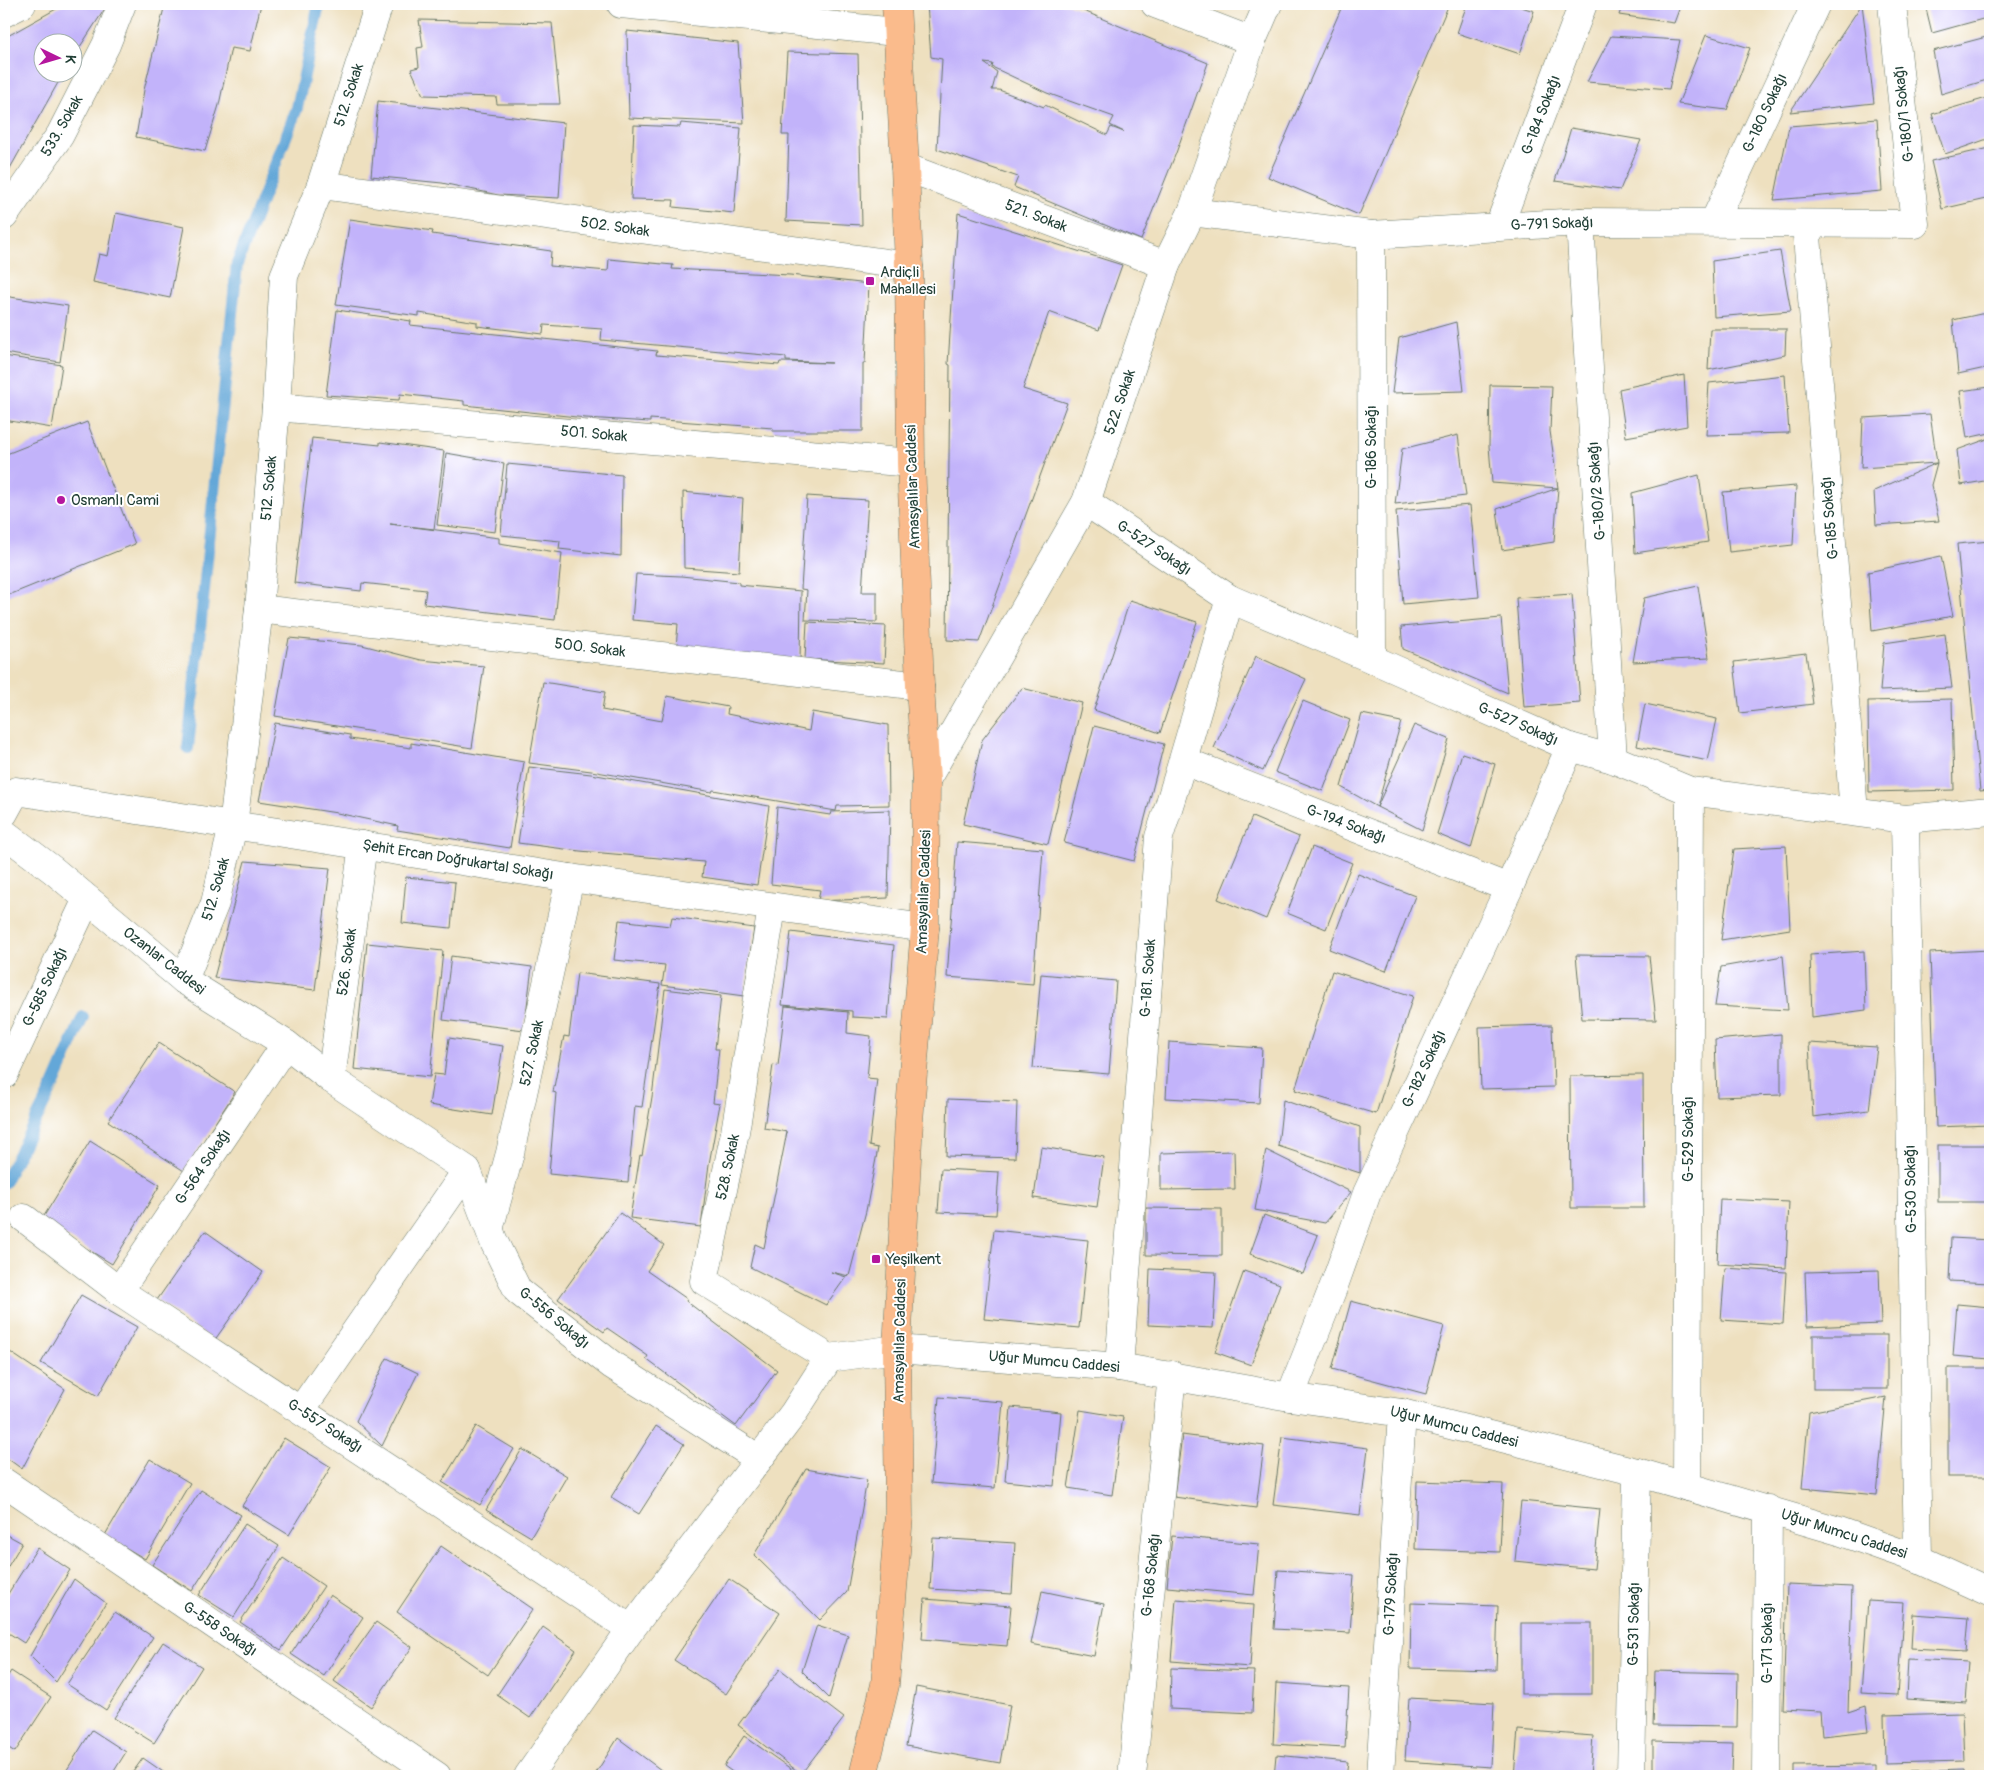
<svg xmlns="http://www.w3.org/2000/svg" width="1994" height="1780" font-family="Pangolin,sans-serif">
<rect width="100%" height="100%" fill="#fff"/>
<filter id="ink" filterUnits="userSpaceOnUse"><feTurbulence type="fractalNoise" baseFrequency=".02" numOctaves="2"/><feDisplacementMap in="SourceGraphic" scale="10" xChannelSelector="R" yChannelSelector="G"/><feConvolveMatrix kernelMatrix="1 2 1 2 8 2 1 2 1" color-interpolation-filters="sRGB"/></filter>
<filter id="wash" filterUnits="userSpaceOnUse"><feTurbulence type="fractalNoise" baseFrequency=".0096" numOctaves="4" result="noise"/><feDisplacementMap in="SourceGraphic" scale="20" xChannelSelector="R" yChannelSelector="G"/><feGaussianBlur stdDeviation="1.12" result="paint"/><feColorMatrix in="noise" values="0 0 0 0 0 0 0 0 0 0 0 0 0 0 0 0 0 1.4 0 .05"/><feComposite in="paint" operator="in"/></filter>
<g filter="url(#wash)">
<rect width="100%" height="100%" fill="#eee0bf"/>
<g fill="none" stroke-linecap="round" stroke-linejoin="round">
<g stroke="#63a7d8" stroke-width="12">
<path d="M188 748 237 264 297 108 319 4"/>
<path d="M4 1183 54 1084 83 1017"/>
</g>
</g>
<g id="blocks">
<g fill="#c2b3fa" fill-rule="evenodd">
<path d="M65 4H108L72 59V42H42V72H64L4 179V38Z"/>
<path d="M165 4H261L250 51 231 48 219 105 205 151 136 137 144 90Z"/>
<path d="M927 4H1067L1208 63 1176 153 1141 240 1014 187 1018 177 937 149 942 59 931 57ZM984 63 993 64 992 67 1047 93 1114 117 1110 125 1124 132 1111 127 1107 135 1045 105 1044 107 999 90H992L997 72Z"/>
<path d="M1343 4H1449L1359 215 1268 177Z"/>
<path d="M1467 4H1512L1534 11 1520 54 1457 33Z"/>
<path d="M1623 4H1681L1674 23 1619 15Z"/>
<path d="M1862 4 1874 103 1790 112Z"/>
<path d="M1925 4H1990V17L1932 33Z"/>
<path d="M419 20 552 23 560 104H497L496 97 423 95 411 69 419 67 417 48 423 47Z"/>
<path d="M627 31 738 43 744 123 629 118Z"/>
<path d="M1706 35 1750 48 1727 110 1678 104Z"/>
<path d="M1611 36 1680 40 1669 89 1587 82Z"/>
<path d="M1990 36V79L1941 94 1933 51Z"/>
<path d="M787 52 858 54 862 225 786 221 789 135H782Z"/>
<path d="M1990 97V138L1945 154 1932 114Z"/>
<path d="M378 101 564 123 559 198 498 195 442 183 371 176Z"/>
<path d="M1877 119 1882 191 1774 200 1789 126Z"/>
<path d="M681 123 741 128 734 213 673 207 674 200 631 199 634 125 680 127Z"/>
<path d="M1571 128 1641 140 1620 190 1555 181Z"/>
<path d="M1990 148V198L1942 209 1931 161Z"/>
<path d="M116 213 184 227 170 298 93 282 99 254 108 256Z"/>
<path d="M958 213 1122 265 1099 330 1049 312 1023 389 1067 403 979 642 947 640 950 365 948 364Z"/>
<path d="M350 219 433 231 432 234 551 251 550 266 608 271 609 259 673 265 672 269 790 275 869 284 865 363H863V431H773V428L650 419V422L586 418 464 405V401L400 394 399 400 326 395 337 310 411 321 410 325 657 351 656 355 779 365 780 362 832 363 786 361V357L601 340 602 329 544 325 543 334 477 326V322L419 313V316L336 305Z"/>
<path d="M1780 251 1791 311 1714 317 1712 261Z"/>
<path d="M4 296 68 306 60 362 4 353Z"/>
<path d="M1990 312V367L1958 374 1953 320Z"/>
<path d="M1456 322 1464 391 1392 393 1399 338Z"/>
<path d="M1710 329H1786L1785 355 1708 370Z"/>
<path d="M4 356 62 365 52 428 4 420Z"/>
<path d="M1684 375 1687 426 1626 437 1619 389Z"/>
<path d="M1785 375 1789 433 1706 435 1709 383Z"/>
<path d="M1490 385 1552 386 1550 431 1558 488 1492 483 1489 446Z"/>
<path d="M1990 387V433L1967 438 1960 391Z"/>
<path d="M1930 414 1937 463 1931 485 1939 521 1876 525 1874 491 1937 463 1861 468 1863 418Z"/>
<path d="M87 422 135 544 4 597V455Z"/>
<path d="M1458 435 1466 496 1395 504 1402 449Z"/>
<path d="M312 438 380 445V442L444 451 434 529 390 524 499 538V543L562 553 555 620 424 604 426 590 362 583 361 591 294 583Z"/>
<path d="M1990 438V480L1961 485 1957 450Z"/>
<path d="M446 453 504 463 495 532 437 525Z"/>
<path d="M507 464 622 475 621 556 559 549 560 541 501 535Z"/>
<path d="M1699 475 1708 542 1635 553 1632 493Z"/>
<path d="M1796 486 1793 545 1729 552 1723 492Z"/>
<path d="M1558 488 1554 542 1502 550 1497 509Z"/>
<path d="M683 492 743 498 739 572 684 568Z"/>
<path d="M807 496 868 500 862 592H877V622L805 620 807 590 801 589Z"/>
<path d="M1470 505 1479 597 1403 604 1396 511Z"/>
<path d="M1990 541V790L1980 791 1957 544Z"/>
<path d="M1941 556 1953 616 1872 631 1868 572Z"/>
<path d="M636 574 681 576 739 582V585L801 591 800 663 676 648 678 624 632 620Z"/>
<path d="M1698 586 1709 658 1633 662 1644 598Z"/>
<path d="M1572 594 1580 703 1524 707 1516 598Z"/>
<path d="M1130 600 1197 622 1160 733 1094 710Z"/>
<path d="M1501 618 1508 693 1403 649 1401 627Z"/>
<path d="M807 622 886 626 884 663 805 659Z"/>
<path d="M1945 634 1952 688 1880 691 1884 643Z"/>
<path d="M289 638 362 645 421 660 484 666 472 748 275 716Z"/>
<path d="M1806 653 1813 704 1740 713 1734 662Z"/>
<path d="M1256 656 1306 679 1263 771 1214 748Z"/>
<path d="M543 682 605 692 602 710 662 721 667 696 728 707 727 714 809 731 812 712 888 725 889 805 837 806 836 811 713 790 712 792 591 771 529 763Z"/>
<path d="M1022 688 1082 703 1048 844 963 824 982 740Z"/>
<path d="M1952 699 1954 790 1869 792 1868 701Z"/>
<path d="M1303 701 1350 720 1323 791 1275 772Z"/>
<path d="M1645 704 1717 719 1708 761 1637 746Z"/>
<path d="M1362 714 1401 722 1377 807 1414 725 1449 739 1422 830 1377 807 1341 787Z"/>
<path d="M275 723 350 735V739L411 748V743L524 762 510 848 397 830 398 826 337 813 259 801Z"/>
<path d="M1094 726 1164 744 1134 861 1064 843Z"/>
<path d="M1462 753 1495 764 1471 848 1437 834Z"/>
<path d="M529 767 591 774 769 806 757 885 702 877 704 862 580 851 518 843Z"/>
<path d="M777 807 830 815 831 812 890 810 888 898 818 901 820 890 771 884Z"/>
<path d="M1252 817 1299 837 1266 919 1218 899Z"/>
<path d="M957 842 1043 849 1033 984 947 977Z"/>
<path d="M1786 846 1790 929 1721 940 1734 849Z"/>
<path d="M1312 847 1352 863 1326 929 1287 913Z"/>
<path d="M245 861 330 868 315 990 214 978Z"/>
<path d="M1358 874 1415 896 1386 971 1329 949Z"/>
<path d="M406 877 455 882 451 928 402 923Z"/>
<path d="M672 917 754 928 744 996 662 985 665 965 614 960 619 920 670 926Z"/>
<path d="M791 932 894 945 888 1019 852 1017V1011L782 1005Z"/>
<path d="M367 943 443 951 430 1077 354 1069Z"/>
<path d="M1990 950V1125L1936 1127 1930 953Z"/>
<path d="M1864 951 1866 1010 1812 1017 1810 955Z"/>
<path d="M1576 955 1649 956 1656 1020 1582 1019Z"/>
<path d="M451 956 532 967 524 1030 443 1020Z"/>
<path d="M1783 956 1788 1010 1715 1006 1721 967Z"/>
<path d="M1332 971 1413 996 1376 1114 1295 1090Z"/>
<path d="M577 973 660 984 642 1107 635 1106 628 1182 549 1174 556 1093 553 1092 564 1036 569 1037Z"/>
<path d="M1041 974 1116 981 1109 1074 1033 1068Z"/>
<path d="M665 989 721 996 715 1049H719L713 1103 720 1104 709 1164 701 1227 630 1218 640 1155 642 1156 652 1097Z"/>
<path d="M785 1006 848 1012 847 1033 871 1036 867 1078 877 1079 869 1146 878 1148 866 1211 849 1276 831 1272 846 1277 826 1305 750 1267 755 1244 764 1248 787 1132 764 1128 773 1065 778 1066Z"/>
<path d="M1552 1025 1554 1087 1481 1089 1479 1027Z"/>
<path d="M1781 1034V1095L1717 1097 1715 1040Z"/>
<path d="M449 1038 503 1046 492 1115 429 1105 434 1074 444 1075Z"/>
<path d="M1169 1042 1262 1048 1259 1103 1166 1098Z"/>
<path d="M159 1043 235 1092 184 1171 108 1121Z"/>
<path d="M1809 1043 1877 1047 1869 1110 1813 1117Z"/>
<path d="M1643 1075 1644 1208H1571L1570 1076Z"/>
<path d="M948 1099 1017 1102 1015 1158 946 1156Z"/>
<path d="M1283 1100 1360 1127V1173L1278 1146Z"/>
<path d="M90 1141 160 1185 112 1264 41 1221Z"/>
<rect x="1938" y="1145" width="52" height="57"/>
<path d="M1041 1147 1104 1157 1097 1207 1034 1198Z"/>
<path d="M1266 1150 1351 1192 1325 1223 1255 1210Z"/>
<path d="M1234 1151 1235 1189 1161 1190V1153Z"/>
<path d="M941 1169 999 1172 996 1215 938 1212Z"/>
<path d="M1720 1199 1789 1202 1786 1268 1717 1264Z"/>
<path d="M1146 1208 1222 1209V1256L1146 1255Z"/>
<path d="M620 1213 664 1245 647 1271 687 1299 686 1301 777 1370 736 1426 646 1359 648 1356 607 1328 604 1332 558 1299Z"/>
<path d="M1264 1215 1318 1235 1303 1274 1250 1254Z"/>
<path d="M994 1230 1088 1240 1079 1328 984 1319Z"/>
<path d="M205 1231 263 1272 214 1341 157 1300Z"/>
<path d="M1951 1238 1990 1240V1283L1949 1281Z"/>
<path d="M1725 1268 1786 1272 1783 1324 1721 1320Z"/>
<path d="M1150 1269 1216 1272 1213 1328 1148 1325Z"/>
<path d="M1879 1270 1881 1324 1807 1327 1805 1272Z"/>
<path d="M1244 1271 1280 1284 1251 1365 1215 1352Z"/>
<path d="M81 1295 137 1327 98 1396 41 1363Z"/>
<path d="M1351 1301 1444 1326 1426 1394 1332 1369Z"/>
<path d="M1957 1304 1990 1307V1359L1953 1356Z"/>
<rect x="1813" y="1335" width="74" height="54"/>
<path d="M4 1348 65 1389 22 1469 4 1456Z"/>
<path d="M387 1358 418 1373 382 1446 356 1421Z"/>
<rect x="1948" y="1368" width="42" height="109"/>
<path d="M939 1397 1003 1402 995 1488 931 1483Z"/>
<path d="M1886 1397 1877 1495 1802 1488 1809 1412Z"/>
<path d="M1011 1407 1061 1412 1054 1486 1005 1481Z"/>
<path d="M1080 1410 1123 1417 1112 1495 1068 1488Z"/>
<path d="M476 1426 514 1449 480 1505 442 1482Z"/>
<path d="M656 1426 684 1444 639 1514 611 1497Z"/>
<path d="M1182 1435 1264 1446 1256 1508 1174 1497Z"/>
<path d="M1282 1437 1368 1448 1360 1515 1273 1505Z"/>
<path d="M284 1438 331 1467 289 1535 242 1506Z"/>
<path d="M522 1449 567 1476 531 1537 486 1510Z"/>
<path d="M150 1459 190 1483 145 1559 105 1535Z"/>
<path d="M806 1469 867 1480 847 1592 820 1620 754 1555Z"/>
<path d="M1417 1481 1503 1484 1500 1552 1415 1549Z"/>
<path d="M201 1490 241 1515 192 1591 152 1565Z"/>
<path d="M1521 1501 1600 1509 1594 1569 1515 1561Z"/>
<path d="M245 1524 279 1546 234 1617 199 1595Z"/>
<path d="M4 1533 22 1543 4 1573Z"/>
<path d="M1172 1536 1259 1544 1254 1595 1167 1587Z"/>
<path d="M933 1538 1015 1543 1012 1594 930 1589Z"/>
<path d="M441 1546 533 1609 488 1675 397 1612Z"/>
<path d="M37 1548 70 1570 24 1643 4 1630V1600Z"/>
<path d="M283 1558 324 1586 281 1650 240 1622Z"/>
<path d="M1278 1570 1354 1575 1350 1633 1274 1629Z"/>
<path d="M74 1579 106 1603 56 1682 30 1656Z"/>
<path d="M729 1579 780 1613 726 1694 674 1660Z"/>
<path d="M1787 1584 1852 1587 1848 1712 1866 1706 1869 1731 1822 1736 1820 1711 1783 1709Z"/>
<path d="M1042 1591 1104 1604 1094 1656 1031 1644Z"/>
<path d="M330 1595 363 1617 324 1676 291 1654Z"/>
<path d="M925 1599 1011 1606 1007 1646 922 1639Z"/>
<path d="M1176 1599 1254 1605 1250 1667 1171 1661Z"/>
<path d="M1868 1601 1904 1603 1897 1695 1861 1693Z"/>
<path d="M1411 1603 1498 1606 1496 1670 1410 1668Z"/>
<path d="M115 1612 153 1637 106 1710 67 1684Z"/>
<path d="M1913 1614 1969 1618 1966 1651 1911 1648Z"/>
<path d="M376 1622 412 1647 371 1707 334 1681Z"/>
<rect x="1521" y="1623" width="71" height="71"/>
<path d="M817 1625 848 1635 829 1698 802 1671Z"/>
<path d="M543 1627 576 1650 530 1718 497 1695Z"/>
<path d="M163 1642 202 1667 154 1743 114 1718Z"/>
<path d="M1908 1659 1968 1662 1965 1703 1906 1699Z"/>
<path d="M1171 1668 1254 1671 1252 1713 1170 1709Z"/>
<path d="M780 1669 844 1718 801 1774 738 1725Z"/>
<path d="M11 1671 51 1697 15 1752 4 1745V1682Z"/>
<path d="M1655 1671 1738 1673 1737 1727 1653 1726Z"/>
<path d="M1276 1683 1349 1688 1345 1748 1273 1744Z"/>
<path d="M916 1687 1010 1705 1000 1763 906 1746Z"/>
<path d="M1409 1698 1494 1703 1491 1767 1405 1761Z"/>
<path d="M1962 1713 1964 1761 1885 1763 1884 1715Z"/>
<path d="M92 1730 126 1752 111 1776H63Z"/>
<path d="M1518 1730 1593 1736 1590 1776H1514Z"/>
<path d="M744 1736 801 1776H738L724 1766Z"/>
<path d="M618 1738 669 1776H594Z"/>
<path d="M1653 1741 1733 1743 1732 1776H1653Z"/>
<path d="M1276 1755 1348 1762 1346 1776H1274Z"/>
<path d="M143 1758 169 1776H130Z"/>
<path d="M1874 1765V1776H1794V1766Z"/>
<path d="M1965 1770V1776H1899V1772Z"/>
</g>
</g>
</g>
<g filter="url(#ink)">
<use href="#blocks" fill-opacity="0" stroke="#677665" stroke-width="1"/>
<g fill="none" stroke-linecap="round" stroke-linejoin="round">
<g stroke="#677665" stroke-width="29">
<g id="minor">
<path d="M621 4 896 32"/>
<path d="M1155 4 1252 41"/>
<path d="M4 13 22 4"/>
<path d="M905 167 1166 265"/>
<path d="M321 185 909 266"/>
<path d="M1192 212 1371 235 1580 222 1915 224 1892 4"/>
<path d="M4 216 60 135 106 45 122 4"/>
<path d="M1580 222 1613 759"/>
<path d="M1714 222 1816 4"/>
<path d="M1806 224 1854 812"/>
<path d="M1499 226 1583 4"/>
<path d="M1371 235 1372 659"/>
<path d="M276 407 911 463"/>
<path d="M1086 502 1230 599 1372 659 1570 747 1613 759 1690 791 1905 819 1990 811"/>
<path d="M259 609 920 686"/>
<path d="M1184 761 1509 888"/>
<path d="M926 780 1086 502 1166 265 1192 212 1252 41 1268 4"/>
<path d="M4 813 16 791 570 878 925 928"/>
<path d="M1905 819 1918 1559"/>
<path d="M4 833 53 870 184 980 286 1044 331 1079 467 1170 494 1242 518 1291 612 1365 759 1459"/>
<path d="M772 908 735 1132 704 1281 829 1358"/>
<path d="M184 980 215 903 233 826 259 609 276 407 284 276 321 185 379 4"/>
<path d="M4 1075 87 899"/>
<path d="M331 1079 363 845"/>
<path d="M24 1218 119 1291 631 1629"/>
<path d="M490 1226 510 1153 570 878"/>
<path d="M119 1291 286 1044"/>
<path d="M1119 1367 1159 837C1185 758 1206 678 1230 599"/>
<path d="M1290 1397 1335 1283 1367 1193 1509 888 1570 747"/>
<path d="M301 1410 467 1170"/>
<path d="M4 1482 437 1776"/>
<path d="M1687 1487 1690 791"/>
<path d="M528 1776 631 1629 793 1414 829 1358 897 1349 1119 1367 1290 1397 1402 1413 1637 1472 1839 1531 1918 1559 1990 1592"/>
<path d="M1132 1776 1172 1375"/>
<path d="M1380 1776 1402 1413"/>
<path d="M1631 1776 1637 1472"/>
<path d="M1766 1776 1768 1509"/>
</g>
</g>
<g stroke="#677665" stroke-width="29">
<path id="major" d="M863 1776 885 1685 899 1516 897 1349 909 1121 925 928 926 780 920 686 911 463 909 266 905 167 896 4"/>
</g>
<use href="#minor" stroke="#fff" stroke-width="28"/>
<use href="#major" stroke="#fabb8c" stroke-width="28"/>
</g>
</g>
<g fill="#b5179e" stroke="#fff" stroke-width="2">
<rect x="865" y="276" width="10" height="10" rx="2.5"/>
<circle cx="61" cy="500" r="5"/>
<rect x="871" y="1254" width="10" height="10" rx="2.5"/>
</g>
<g text-anchor="middle" dominant-baseline="central" stroke-width="4" stroke-linejoin="round" paint-order="stroke">
<g font-size="15" fill="#1f3d34" stroke="#fff">
<text transform="translate(349 95) rotate(-72)">512. Sokak</text>
<text transform="translate(1765 113) rotate(-65)">G-180 Sokağı</text>
<text transform="translate(1904 114) rotate(-96)">G-180/1 Sokağı</text>
<text transform="translate(1541 115) rotate(-69)">G-184 Sokağı</text>
<text transform="translate(62 126) rotate(-60)">533. Sokak</text>
<text transform="translate(1036 216) rotate(21)">521. Sokak</text>
<text transform="translate(1552 224) rotate(-2)">G-791 Sokağı</text>
<text transform="translate(615 227) rotate(8)">502. Sokak</text>
<text transform="translate(1120 402) rotate(-71)">522. Sokak</text>
<text transform="translate(594 434) rotate(5)">501. Sokak</text>
<text transform="translate(1371 447) rotate(-90)">G-186 Sokağı</text>
<text transform="translate(913 487) rotate(-92)">Amasyalılar Caddesi</text>
<text transform="translate(269 488) rotate(-85)">512. Sokak</text>
<text transform="translate(1597 491) rotate(-94)">G-180/2 Sokağı</text>
<text transform="translate(1830 518) rotate(-95)">G-185 Sokağı</text>
<text transform="translate(1154 548) rotate(34)">G-527 Sokağı</text>
<text transform="translate(590 648) rotate(7)">500. Sokak</text>
<text transform="translate(1518 724) rotate(24)">G-527 Sokağı</text>
<text transform="translate(1346 824) rotate(21)">G-194 Sokağı</text>
<text transform="translate(458 860) rotate(9)">Şehit Ercan Doğrukartal Sokağı</text>
<text transform="translate(216 889) rotate(-74)">512. Sokak</text>
<text transform="translate(924 892) rotate(-88)">Amasyalılar Caddesi</text>
<text transform="translate(164 961) rotate(38)">Ozanlar Caddesi</text>
<text transform="translate(347 962) rotate(-82)">526. Sokak</text>
<text transform="translate(1148 978) rotate(-86)">G-181. Sokak</text>
<text transform="translate(45 987) rotate(-65)">G-585 Sokağı</text>
<text transform="translate(532 1053) rotate(-78)">527. Sokak</text>
<text transform="translate(1424 1069) rotate(-65)">G-182 Sokağı</text>
<text transform="translate(1688 1139) rotate(-90)">G-529 Sokağı</text>
<text transform="translate(203 1167) rotate(-56)">G-564 Sokağı</text>
<text transform="translate(728 1167) rotate(-78)">528. Sokak</text>
<text transform="translate(1911 1189) rotate(-91)">G-530 Sokağı</text>
<text transform="translate(554 1318) rotate(40)">G-556 Sokağı</text>
<text transform="translate(900 1341) rotate(-89)">Amasyalılar Caddesi</text>
<text transform="translate(1054 1362) rotate(5)">Uğur Mumcu Caddesi</text>
<text transform="translate(325 1426) rotate(33)">G-557 Sokağı</text>
<text transform="translate(1454 1427) rotate(14)">Uğur Mumcu Caddesi</text>
<text transform="translate(1844 1534) rotate(18)">Uğur Mumcu Caddesi</text>
<text transform="translate(1151 1575) rotate(-84)">G-168 Sokağı</text>
<text transform="translate(1391 1594) rotate(-87)">G-179 Sokağı</text>
<text transform="translate(1634 1624) rotate(-89)">G-531 Sokağı</text>
<text transform="translate(220 1629) rotate(34)">G-558 Sokağı</text>
<text transform="translate(1767 1643) rotate(-90)">G-171 Sokağı</text>
</g>
<g font-size="15" fill="#1f3d34" stroke="#fff" text-anchor="start">
<text x="880" y="272">Ardiçli<tspan x="880" dy="17">Mahallesi</tspan></text>
<text x="71" y="500">Osmanlı Cami</text>
<text x="886" y="1259">Yeşilkent</text>
</g>
</g>
<rect width="1994" height="1780" fill="none" stroke="#fff" stroke-width="20"/>
<g transform="translate(58 58) rotate(95)"><circle r="24" fill="#ffffff" stroke="#a5b1ae"/>
<path d="M0-4L9 19L0 12L-9 19Z" fill="#b5179e"/>
<text y="-8" font-size="14" font-weight="bold" text-anchor="middle" fill="#1f3d34">K</text>
</g>
</svg>
